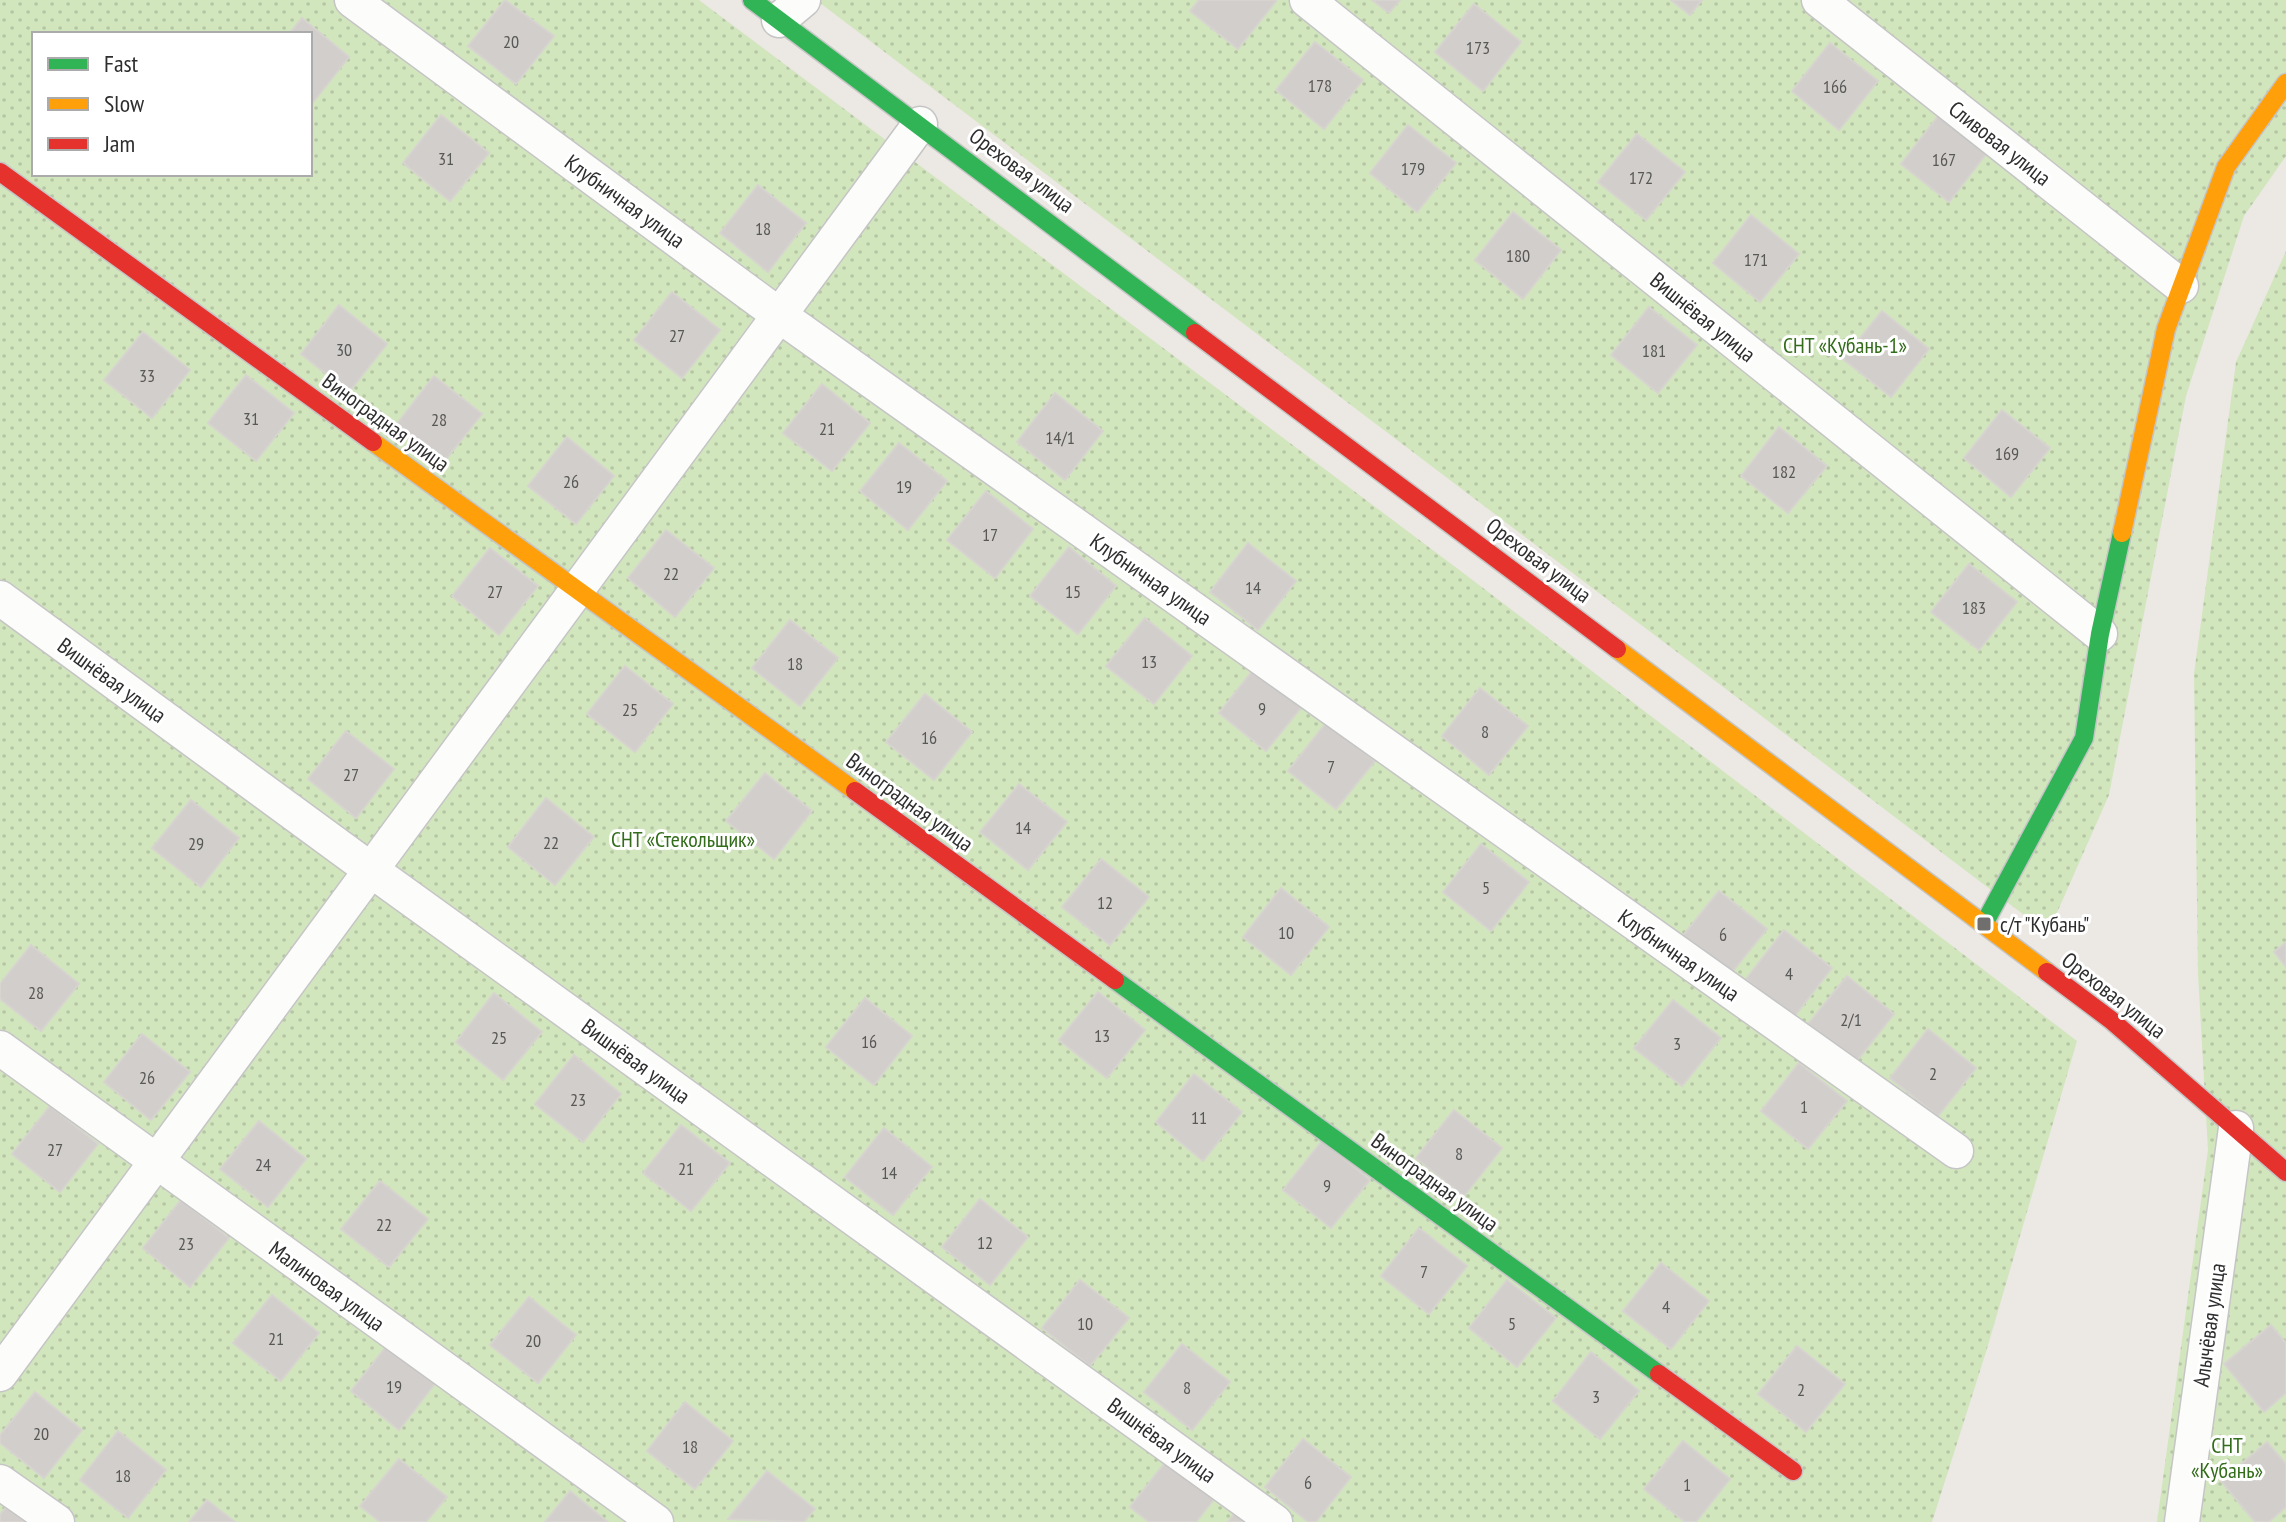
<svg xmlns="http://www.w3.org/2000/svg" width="2286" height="1522" font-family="'PT Sans Narrow',sans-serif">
<defs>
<pattern id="garden-dots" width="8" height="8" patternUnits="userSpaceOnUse" patternTransform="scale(2)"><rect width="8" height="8" fill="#d2e6be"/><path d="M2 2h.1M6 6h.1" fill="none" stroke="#b5c6a4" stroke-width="1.8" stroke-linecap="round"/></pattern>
</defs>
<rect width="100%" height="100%" fill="#ece8e4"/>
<g fill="url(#garden-dots)" fill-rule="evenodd">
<path d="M0 0H699L1462 572 2077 1041 1986 1352 1932 1522H0ZM34 34H310V174H34Z"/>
<path d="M816 0H2286V156L2244 216 2186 396 2109 795 2048 933Z"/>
<path d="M2286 251V1522H2157L2208 1150 2198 974 2194 674 2236 362Z"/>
</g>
<g fill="#d1cecb" stroke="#d7d4d0" stroke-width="2">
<path d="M505 0 554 36 516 84 468 46Z"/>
<path d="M1199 0H1275L1276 1 1238 49 1190 11Z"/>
<path d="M1372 0H1400L1389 13Z"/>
<path d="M1671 0H1702L1690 15Z"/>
<path d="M1474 4 1521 42 1483 91 1435 52Z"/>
<path d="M302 18 349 57 311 105 310 34H289Z"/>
<path d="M1315 42 1363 80 1324 129 1276 90Z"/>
<path d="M1830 43 1878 81 1839 130 1792 91Z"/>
<path d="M441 115 489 153 450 201 403 163Z"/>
<path d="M1939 115 1987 153 1949 202 1901 164Z"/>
<path d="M1408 125 1456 163 1417 212 1370 173Z"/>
<path d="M1637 134 1685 172 1646 220 1598 182Z"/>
<path d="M758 185 806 223 768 272 720 233Z"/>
<path d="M1513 212 1561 250 1523 299 1475 260Z"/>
<path d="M1751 215 1799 254 1760 302 1713 263Z"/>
<path d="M672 292 720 330 682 378 634 340Z"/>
<path d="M339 305 387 344 349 392 301 354Z"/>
<path d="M1649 307 1697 345 1658 393 1611 355Z"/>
<path d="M1882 311 1929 349 1891 397 1843 359Z"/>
<path d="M143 332 190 370 152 418 104 380Z"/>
<path d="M246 375 294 413 256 461 208 423Z"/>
<path d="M434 376 482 414 443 463 396 425Z"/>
<path d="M822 384 870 423 832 471 783 433Z"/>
<path d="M1055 393 1103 431 1065 480 1017 442Z"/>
<path d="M2002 410 2050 448 2011 497 1964 458Z"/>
<path d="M1779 427 1827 466 1788 513 1741 476Z"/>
<path d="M567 437 614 476 576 524 528 486Z"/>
<path d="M899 443 947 481 908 530 860 491Z"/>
<path d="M986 491 1033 529 995 578 947 540Z"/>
<path d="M666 530 714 568 675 617 628 578Z"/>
<path d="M1248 543 1296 581 1258 630 1210 592Z"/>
<path d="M1069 547 1116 586 1078 634 1030 596Z"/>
<path d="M490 548 538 586 499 635 452 596Z"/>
<path d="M1969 564 2017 602 1979 650 1931 612Z"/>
<path d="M1145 618 1192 656 1154 704 1106 666Z"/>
<path d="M790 620 838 658 800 706 752 668Z"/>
<path d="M1257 665 1305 703 1266 751 1219 713Z"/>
<path d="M625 666 673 704 635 752 587 714Z"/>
<path d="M1480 688 1528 726 1489 775 1442 736Z"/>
<path d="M925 694 972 732 934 780 886 742Z"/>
<path d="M1326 723 1375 761 1336 809 1288 771Z"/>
<path d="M346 731 394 769 356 818 308 779Z"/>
<path d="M765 773 812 811 774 859 726 821Z"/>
<path d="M1019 784 1067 822 1028 870 980 832Z"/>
<path d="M546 798 594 837 555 885 508 847Z"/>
<path d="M191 800 239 838 201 887 152 848Z"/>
<path d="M1481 844 1529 882 1491 931 1443 892Z"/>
<path d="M1101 859 1149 897 1110 945 1062 907Z"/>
<path d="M1281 888 1329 927 1291 975 1243 937Z"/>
<path d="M1719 891 1767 929 1728 977 1680 939Z"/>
<path d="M1784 930 1832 968 1794 1017 1746 979Z"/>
<path d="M2286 942V967L2274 952Z"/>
<path d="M31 945 79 984 41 1031 0 999V984Z"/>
<path d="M1847 976 1894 1014 1856 1062 1808 1024Z"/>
<path d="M1098 992 1145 1030 1107 1078 1059 1040Z"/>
<path d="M494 993 542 1032 503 1080 456 1042Z"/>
<path d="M865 998 912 1036 874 1085 826 1047Z"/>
<path d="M1673 1000 1721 1038 1682 1086 1634 1048Z"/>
<path d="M1928 1029 1976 1068 1938 1116 1890 1078Z"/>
<path d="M142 1034 190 1072 151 1120 104 1082Z"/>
<path d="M574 1055 621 1094 583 1142 535 1104Z"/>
<path d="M1799 1063 1847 1101 1808 1149 1761 1111Z"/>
<path d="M1194 1074 1242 1112 1203 1161 1156 1122Z"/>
<path d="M50 1106 98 1144 60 1192 12 1154Z"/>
<path d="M1454 1110 1502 1148 1464 1196 1416 1158Z"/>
<path d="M259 1121 306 1159 268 1207 220 1169Z"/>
<path d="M681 1125 730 1163 691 1211 643 1173Z"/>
<path d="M884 1128 932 1167 893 1215 845 1177Z"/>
<path d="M1322 1141 1370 1180 1331 1228 1283 1190Z"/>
<path d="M380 1181 428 1219 389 1267 341 1229Z"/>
<path d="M980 1199 1028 1237 990 1285 942 1247Z"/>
<path d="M181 1200 229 1238 190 1287 143 1248Z"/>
<path d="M1419 1228 1467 1266 1429 1314 1381 1276Z"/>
<path d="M1661 1263 1709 1301 1671 1349 1623 1311Z"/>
<path d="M1080 1280 1129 1318 1090 1366 1042 1328Z"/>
<path d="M1507 1280 1556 1318 1517 1367 1469 1328Z"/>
<path d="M272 1295 319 1333 281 1381 233 1343Z"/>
<path d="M529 1297 576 1335 538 1383 490 1345Z"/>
<path d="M2271 1325 2286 1343V1393L2264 1412 2224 1364Z"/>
<path d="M389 1343 437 1381 399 1430 351 1391Z"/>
<path d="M1182 1344 1230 1382 1192 1430 1144 1392Z"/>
<path d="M1797 1346 1845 1384 1806 1432 1758 1394Z"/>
<path d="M1591 1352 1639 1391 1600 1439 1553 1401Z"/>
<path d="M35 1392 82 1430 44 1478 0 1443V1435Z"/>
<path d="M685 1402 733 1441 695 1489 647 1451Z"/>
<path d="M118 1431 166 1470 128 1518 80 1480Z"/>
<path d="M1303 1439 1351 1477 1316 1522H1308L1265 1487Z"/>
<path d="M1683 1441 1730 1479 1696 1522H1685L1644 1489Z"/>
<path d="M2267 1442 2286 1464V1507L2269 1522H2255L2221 1481Z"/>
<path d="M399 1459 447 1497 426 1522H380L360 1506Z"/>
<path d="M1168 1459 1216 1497 1196 1522H1149L1130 1507Z"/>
<path d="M767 1471 815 1509 804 1522 728 1519Z"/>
<path d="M570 1491 608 1522H545Z"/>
<path d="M207 1500 235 1522H189Z"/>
<path d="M6 1507 25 1522H0V1515Z"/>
<path d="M1236 1511 1250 1522H1228Z"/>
</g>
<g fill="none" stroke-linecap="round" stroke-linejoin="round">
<g stroke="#c5c5c5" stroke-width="37">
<g id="street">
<path d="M352 0 779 315 1956 1151"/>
<path d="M1307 0 2100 634"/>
<path d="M1819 0 2181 286"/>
<path d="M779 20 803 0"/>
<path d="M0 598 371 870 1275 1522"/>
<path d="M0 1048 656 1522"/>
<path d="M0 1374 920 124"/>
<path d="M0 1482 57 1522"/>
<path d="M2182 1522 2236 1128"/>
</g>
</g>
<g stroke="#c5c5c5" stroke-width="21">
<g id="fast">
<path d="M752 0 1195 333"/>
<path d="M1984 924 2084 738 2100 634 2122 533"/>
<path d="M1115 980 1659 1374"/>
</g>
</g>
<g stroke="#c5c5c5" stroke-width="21">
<g id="slow">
<path d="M373 442 855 791"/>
<path d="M2122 533 2166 329 2226 167 2286 83"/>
<path d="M1617 649 2047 972"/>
</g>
</g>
<g stroke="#c5c5c5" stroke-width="21">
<g id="jam">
<path d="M0 172 373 442"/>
<path d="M1195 333 1617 649"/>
<path d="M855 791 1115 980"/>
<path d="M2047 972 2111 1020 2286 1172"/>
<path d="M1659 1374 1793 1471"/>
</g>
</g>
<use href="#street" stroke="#fcfcfb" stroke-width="34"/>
<use href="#fast" stroke="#30b455" stroke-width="18"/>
<use href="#slow" stroke="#ff9f0a" stroke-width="18"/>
<use href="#jam" stroke="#e5322d" stroke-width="18"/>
</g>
<rect fill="#706f6e" stroke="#fff" stroke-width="3" x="1976" y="916" width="16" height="16" rx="4"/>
<g text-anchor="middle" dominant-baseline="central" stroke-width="6" stroke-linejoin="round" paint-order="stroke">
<g font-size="18" fill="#585857">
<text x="511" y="41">20</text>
<text x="1478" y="47">173</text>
<text x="1320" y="85">178</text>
<text x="1835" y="86">166</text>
<text x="446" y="158">31</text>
<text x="1944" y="159">167</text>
<text x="1413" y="168">179</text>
<text x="1641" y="177">172</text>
<text x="763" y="228">18</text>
<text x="1518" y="255">180</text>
<text x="1756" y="259">171</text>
<text x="677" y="335">27</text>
<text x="344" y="349">30</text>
<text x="1654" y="350">181</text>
<text x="147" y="375">33</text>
<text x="251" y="418">31</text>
<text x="439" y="419">28</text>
<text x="827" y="428">21</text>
<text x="1060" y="437">14/1</text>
<text x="2007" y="453">169</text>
<text x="1784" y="471">182</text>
<text x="571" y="481">26</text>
<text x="904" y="486">19</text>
<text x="990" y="534">17</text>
<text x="671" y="573">22</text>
<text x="1253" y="587">14</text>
<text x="495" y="591">27</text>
<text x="1073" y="591">15</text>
<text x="1974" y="607">183</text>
<text x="1149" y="661">13</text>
<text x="795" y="663">18</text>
<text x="1262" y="708">9</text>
<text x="630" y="709">25</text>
<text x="1485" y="731">8</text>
<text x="929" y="737">16</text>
<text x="1331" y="766">7</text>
<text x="351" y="774">27</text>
<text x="1023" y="827">14</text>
<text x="551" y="842">22</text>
<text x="196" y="843">29</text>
<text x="1486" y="887">5</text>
<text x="1105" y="902">12</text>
<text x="1286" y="932">10</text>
<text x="1723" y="934">6</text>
<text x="1789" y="973">4</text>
<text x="36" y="992">28</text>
<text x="1851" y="1019">2/1</text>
<text x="1102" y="1035">13</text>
<text x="499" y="1037">25</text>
<text x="869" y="1041">16</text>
<text x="1677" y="1043">3</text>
<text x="1933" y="1073">2</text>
<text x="147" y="1077">26</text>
<text x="578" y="1099">23</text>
<text x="1804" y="1106">1</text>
<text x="1199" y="1117">11</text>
<text x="55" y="1149">27</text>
<text x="1459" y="1153">8</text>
<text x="263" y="1164">24</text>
<text x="686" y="1168">21</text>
<text x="889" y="1172">14</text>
<text x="1327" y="1185">9</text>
<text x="384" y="1224">22</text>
<text x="985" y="1242">12</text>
<text x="186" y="1243">23</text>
<text x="1424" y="1271">7</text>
<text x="1666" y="1306">4</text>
<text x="1085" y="1323">10</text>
<text x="1512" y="1323">5</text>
<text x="276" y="1338">21</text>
<text x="533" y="1340">20</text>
<text x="394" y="1386">19</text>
<text x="1187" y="1387">8</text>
<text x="1801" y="1389">2</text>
<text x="1596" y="1396">3</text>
<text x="41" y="1433">20</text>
<text x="690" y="1446">18</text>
<text x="123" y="1475">18</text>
<text x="1308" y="1482">6</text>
<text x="1687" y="1484">1</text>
</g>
<g font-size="22" fill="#2e2e2e" stroke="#fff">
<text transform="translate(2000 143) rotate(38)">Сливовая улица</text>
<text transform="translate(1022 170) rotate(37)">Ореховая улица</text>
<text transform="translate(625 201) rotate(36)">Клубничная улица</text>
<text transform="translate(1703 317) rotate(39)">Вишнёвая улица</text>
<text transform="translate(386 422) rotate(36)">Виноградная улица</text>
<text transform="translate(1539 560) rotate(37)">Ореховая улица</text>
<text transform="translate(1151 579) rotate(35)">Клубничная улица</text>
<text transform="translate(112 680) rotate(36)">Вишнёвая улица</text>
<text transform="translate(910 802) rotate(36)">Виноградная улица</text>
<text transform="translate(1679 955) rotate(35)">Клубничная улица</text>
<text transform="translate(2114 995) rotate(38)">Ореховая улица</text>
<text transform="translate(636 1061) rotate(36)">Вишнёвая улица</text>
<text transform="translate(1435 1182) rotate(36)">Виноградная улица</text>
<text transform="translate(327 1286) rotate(36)">Малиновая улица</text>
<text transform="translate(2209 1325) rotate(-82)">Алычёвая улица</text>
<text transform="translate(1162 1440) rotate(36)">Вишнёвая улица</text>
</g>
<g font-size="22" fill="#336d1b" stroke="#fff">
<text x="1845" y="345">СНТ «Кубань-1»</text>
<text x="683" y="839">СНТ «Стекольщик»</text>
<text x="2227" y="1445">СНТ<tspan x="2227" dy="25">«Кубань»</tspan></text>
</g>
<g font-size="22" fill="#2e2e2e" stroke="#fff" text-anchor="start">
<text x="2000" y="924">с/т "Кубань"</text>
</g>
</g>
<rect x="32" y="32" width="280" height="144" fill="#ffffff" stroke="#ababab" stroke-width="2"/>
<rect x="48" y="58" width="40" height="12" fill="#30b455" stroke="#ababab" stroke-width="2"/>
<text x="104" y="72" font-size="24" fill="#2e2e2e">Fast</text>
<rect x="48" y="98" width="40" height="12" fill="#ff9f0a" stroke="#ababab" stroke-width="2"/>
<text x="104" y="112" font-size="24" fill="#2e2e2e">Slow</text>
<rect x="48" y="138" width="40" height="12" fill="#e5322d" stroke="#ababab" stroke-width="2"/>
<text x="104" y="152" font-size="24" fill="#2e2e2e">Jam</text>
</svg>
